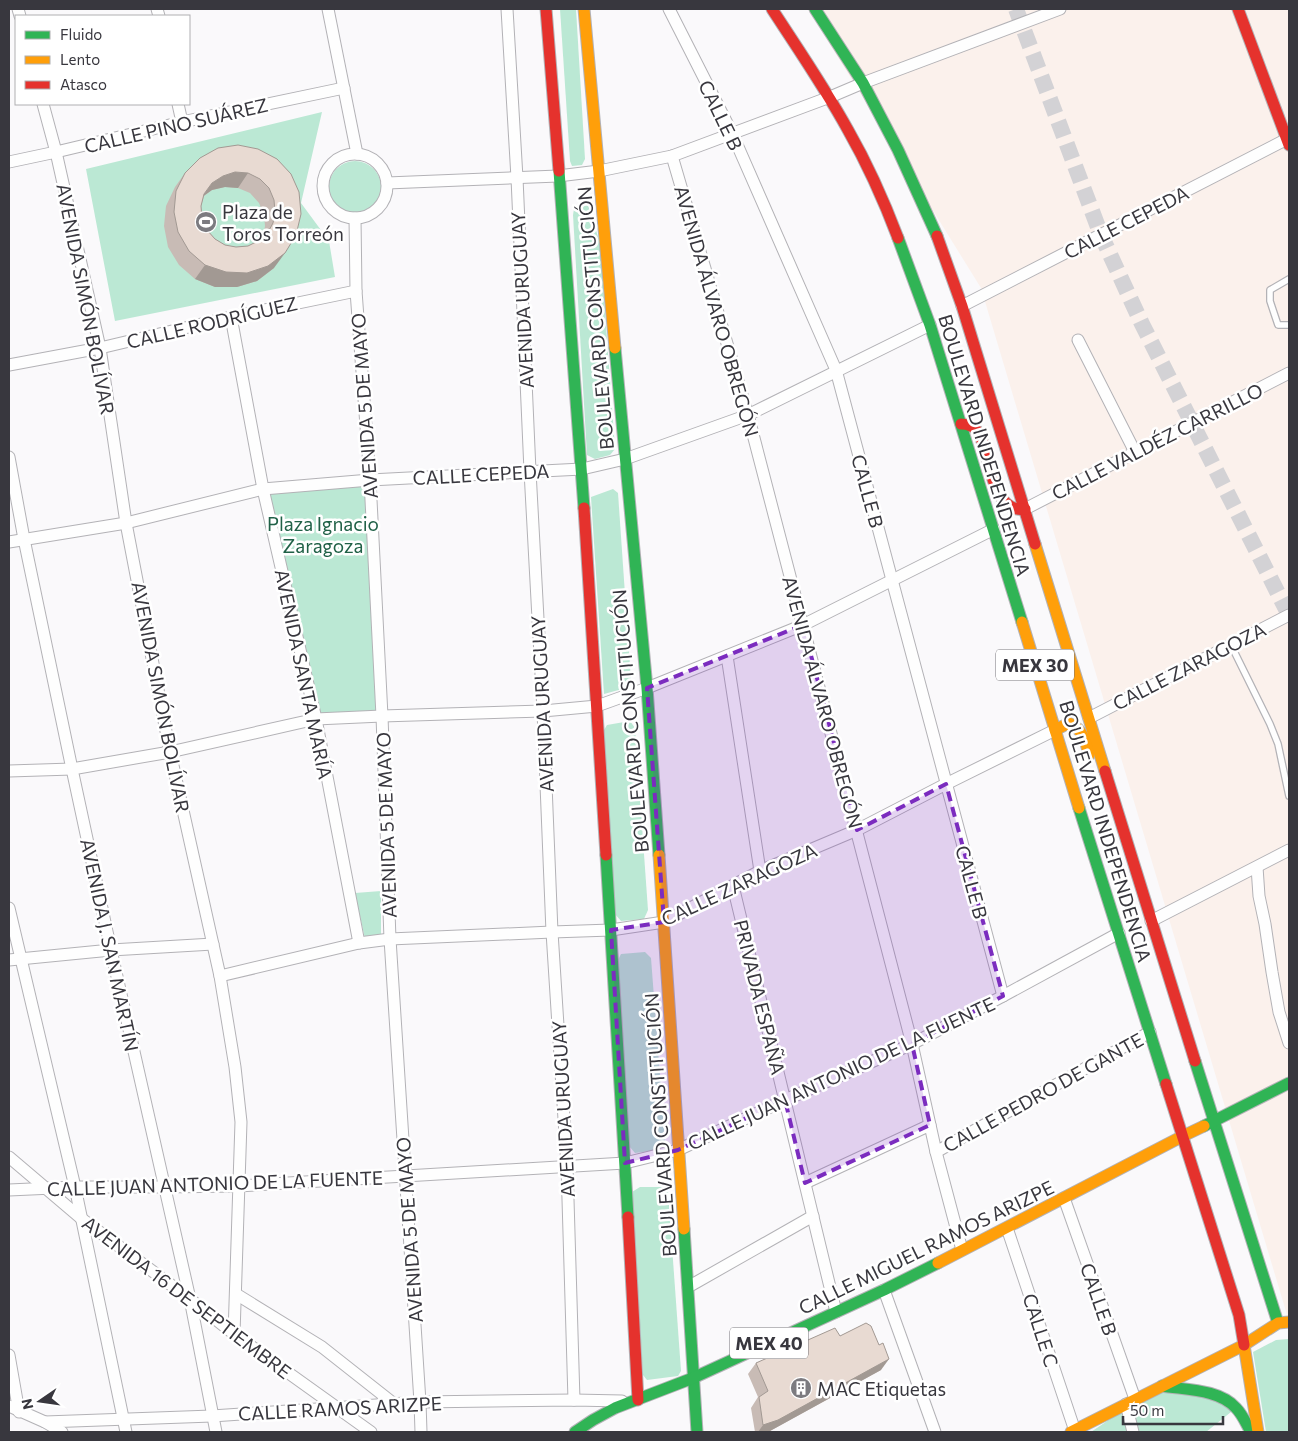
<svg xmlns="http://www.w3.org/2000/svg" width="1298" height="1441" font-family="Commissioner,sans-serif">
<rect width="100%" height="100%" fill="#faf9fb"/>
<path fill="#fbf1ec" d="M808 9H1289V1314L1287 1315 981 288Z"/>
<g fill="#bbe8d4">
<path d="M560 9H576L585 159 582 165 572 166 570 161Z"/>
<path d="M322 112 301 203 329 241 335 277 115 321 86 169Z"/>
<circle cx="355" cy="187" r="26"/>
<path d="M588 205 600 243 615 449 610 455 595 459 587 455 573 215 574 209Z"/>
<path d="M369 480 381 714 316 719 264 489Z"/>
<path d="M613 489 618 493 631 681 626 688 604 694 591 497Z"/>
<path d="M630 721 635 728 648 910 644 919 621 921 615 914 604 730 607 725Z"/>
<path d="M381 891V938L365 939 355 893Z"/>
<path d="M645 952 651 958 665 1141 659 1150 635 1153 629 1146 618 960 621 954Z"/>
<path d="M640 1187H664L668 1191 681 1371 678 1376 647 1380 643 1375 632 1192Z"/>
<path d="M1289 1339V1432H1266L1253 1352 1276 1340Z"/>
<path d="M1163 1383 1241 1404 1206 1432H1091Z"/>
</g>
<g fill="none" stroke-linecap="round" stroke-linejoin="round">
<path stroke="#d3d2d5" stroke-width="16" stroke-dasharray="16 8" stroke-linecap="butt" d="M1016 9 1101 235 1142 324 1289 615"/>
<g stroke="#b3b2b6" stroke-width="8">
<g id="lane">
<path d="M1289 279 1270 290V301L1278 325H1289"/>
<path d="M1231 645 1270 724 1278 744 1289 796"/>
</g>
</g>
<g stroke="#b3b2b6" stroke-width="13">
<g id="street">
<path d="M18 9 20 16"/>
<path d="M157 9 159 16"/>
<path d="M328 9 357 154"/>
<path d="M507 9 517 178 530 471 543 711 552 932 567 1166 574 1400"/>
<path d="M669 9 732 133 836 370 1003 996"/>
<path d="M43 104 56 152 100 348 126 523 170 752 220 976 235 1067 241 1122 234 1334"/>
<path d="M178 104 182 122"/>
<circle cx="355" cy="186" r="32"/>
<path d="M672 156 748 415 912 1044 936 1152 962 1250"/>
<path d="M9 162 56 152 182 122 344 88"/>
<path d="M387 183 558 176 599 171 672 156 830 97 863 83 1060 9"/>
<path d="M355 218 356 291 370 480 382 716 390 939 420 1402 421 1432"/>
<path d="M962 306 1289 138"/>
<path d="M231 317 263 489 316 719 359 943"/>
<path d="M1078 340 1135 452"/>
<path d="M9 365 100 348 231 317 356 291"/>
<path d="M9 457 24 539 72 769 111 950 190 1299 216 1432"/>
<path d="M1025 509 1289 373"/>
<path d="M9 542 126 523 263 489 370 480 582 469 625 459 748 415 930 325"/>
<path d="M727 656 760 871"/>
<path d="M1089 718 1289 615"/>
<path d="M9 771 72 769 170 752 316 719 382 716 543 711 597 706 647 688 803 625 994 529"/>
<path d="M1257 867 1259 896 1265 924 1272 972 1279 1012 1289 1043"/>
<path d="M733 886 836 1312"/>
<path d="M9 908 75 1187 126 1432"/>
<path d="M1151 921 1289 850"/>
<path d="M9 960 111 950 213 944"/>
<path d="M220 976 359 943 390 939 552 932 611 930 664 922 760 871 857 830 946 784 1055 730"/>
<path d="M936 1152 1150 1032"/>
<path d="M9 1157 82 1219 190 1299 234 1334 371 1432"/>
<path d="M805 1183 930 1125"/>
<path d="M9 1190 75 1187H164L238 1186 625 1163 678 1150 785 1100 912 1044 1003 996 1119 933"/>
<path d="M1064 1198 1135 1399"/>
<path d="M1007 1228 1075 1431"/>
<path d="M688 1287 813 1216"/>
<path d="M884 1290 935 1432"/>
<path d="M236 1294 322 1347 393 1403"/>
<path d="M9 1355 19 1412"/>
<path d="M1126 1404 1133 1432"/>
<path d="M9 1406 45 1422 62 1432"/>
<path d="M45 1422 212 1416 420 1402 574 1400 622 1401"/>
</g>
</g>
<g stroke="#b3b2b6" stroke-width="13">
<g id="fast">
<path d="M815 9 863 83 898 150 937 236"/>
<path d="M559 171 584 508"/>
<path d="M898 238 930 325 1022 622"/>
<path d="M615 348 647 688 659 855"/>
<path d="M1079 808 1166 1084"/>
<path d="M606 855 628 1217"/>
<path d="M1195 1061 1278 1323"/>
<path d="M1204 1126 1289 1083"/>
<path d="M684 1229 697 1432"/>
<path d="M1162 1386C1186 1390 1219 1389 1236 1408 1243 1415 1246 1424 1251 1432"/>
<path d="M575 1432 593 1420 615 1408 693 1378 884 1290 938 1263"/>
</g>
</g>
<g stroke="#b3b2b6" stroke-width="13">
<g id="slow">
<path d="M584 9 615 348"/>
<path d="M1035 544 1105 771"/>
<path d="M1022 622 1079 808"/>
<path d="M1055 730 1069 723C1083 729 1086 742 1089 755"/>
<path d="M659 855 684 1229"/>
<path d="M938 1263 1183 1136 1204 1126"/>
<path d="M1244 1345 1258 1432"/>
<path d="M1071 1432 1244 1345 1278 1323 1289 1322"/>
</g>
</g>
<g stroke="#b3b2b6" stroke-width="13">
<g id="jam">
<path d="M546 9 559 171"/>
<path d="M772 9C798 49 825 88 848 130 868 165 884 201 898 238"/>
<path d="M1238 9 1289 145"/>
<path d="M937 236 962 306 1035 544"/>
<path d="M961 424C968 424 974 426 978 432 981 436 982 442 984 447 990 467 996 514 1025 509"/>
<path d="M584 508 606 855"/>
<path d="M1105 771 1195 1061"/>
<path d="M1166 1084 1239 1315 1244 1345"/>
<path d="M628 1217 638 1400"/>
</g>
</g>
<use href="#lane" stroke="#fefefe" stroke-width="5.5"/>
<use href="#street" stroke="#fefefe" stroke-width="11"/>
<use href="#fast" stroke="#30b455" stroke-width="11"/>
<use href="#slow" stroke="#ff9f0a" stroke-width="11"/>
<use href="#jam" stroke="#e5322d" stroke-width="11"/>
</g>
<g fill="#c8bbb5" fill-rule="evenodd">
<path d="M277 159 274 268 257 281 237 287H215L195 279 179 265 168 247 164 226 166 206 175 187 185 173ZM225 187 238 188 250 193 259 203 264 215 265 226 263 237 258 241 248 246 236 247 225 245 215 239 207 230 202 219 201 206 204 196 212 190Z"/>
<path d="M840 1336 881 1370 770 1431 767 1432H755L751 1408 758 1397 748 1374 756 1363Z"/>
</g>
<g fill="#a29993">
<path d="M235 172 248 173 238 188 225 187 212 190 202 197 212 183 223 176Z"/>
<path d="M285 253 274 268 257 281 237 287H215L195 279 205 265Z"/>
<path d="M889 1359 881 1370 770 1431 767 1432H758L763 1425Z"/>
</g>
<g fill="#e8dad2" stroke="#a29993" fill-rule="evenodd">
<path d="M238 145 258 149 277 159 291 174 299 192 301 214 296 235 285 253 268 266 247 273 226 272 205 265 189 251 178 232 174 212 176 191 185 173 200 158 218 148ZM235 172 248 173 260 179 269 188 274 200 275 212 273 223 267 234 258 241 248 246 236 247 225 245 215 239 207 230 202 219 201 206 204 194 212 183 223 176Z"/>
<path d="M866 1323 871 1326 879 1345 883 1343 889 1359 778 1420 763 1425 759 1397 768 1391 756 1363 835 1328 840 1336Z"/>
</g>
<path fill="#7b2cbf" fill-opacity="0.2" stroke="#7b2cbf" stroke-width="4" stroke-dasharray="10 6" stroke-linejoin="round" d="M803 625 857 830 946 784 1003 996 912 1044 930 1125 805 1183 785 1100 678 1150 625 1163 611 930 664 922 647 688Z"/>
<defs>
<g id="stadium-disc" transform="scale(1.125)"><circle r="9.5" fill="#7c7b80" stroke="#fff"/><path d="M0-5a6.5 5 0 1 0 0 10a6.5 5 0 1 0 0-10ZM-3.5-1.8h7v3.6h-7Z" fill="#fff"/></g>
<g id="building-disc" transform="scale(1.125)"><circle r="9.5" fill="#7c7b80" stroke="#fff"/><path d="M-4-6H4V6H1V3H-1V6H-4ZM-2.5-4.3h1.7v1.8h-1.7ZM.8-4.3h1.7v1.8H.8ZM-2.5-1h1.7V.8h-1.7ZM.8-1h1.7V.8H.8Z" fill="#fff"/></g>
</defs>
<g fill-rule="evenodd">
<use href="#stadium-disc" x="206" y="222"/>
<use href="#building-disc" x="801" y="1388"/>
</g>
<g text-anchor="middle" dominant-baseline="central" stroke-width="5" stroke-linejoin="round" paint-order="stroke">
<g fill="#fff" stroke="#747378" stroke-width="1">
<rect x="996" y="649.5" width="78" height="31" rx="4"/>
<rect x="730" y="1327.5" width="78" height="31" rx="4"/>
</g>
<g font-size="18" font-weight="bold" fill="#38373e">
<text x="1035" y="665">MEX 30</text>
<text x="769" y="1343">MEX 40</text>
</g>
<g font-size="19" fill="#38373e" stroke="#fff">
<text transform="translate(721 115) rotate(64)">CALLE B</text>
<text transform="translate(176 125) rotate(-13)">CALLE PINO SUÁREZ</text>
<text transform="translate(1126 222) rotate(-27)">CALLE CEPEDA</text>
<text transform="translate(86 299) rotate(79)">AVENIDA SIMÓN BOLÍVAR</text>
<text transform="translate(522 300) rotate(-93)">AVENIDA URUGUAY</text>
<text transform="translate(717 311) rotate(74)">AVENIDA ÁLVARO OBREGÓN</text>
<text transform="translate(595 318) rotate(-95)">BOULEVARD CONSTITUCIÓN</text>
<text transform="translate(212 322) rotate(-13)">CALLE RODRÍGUEZ</text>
<text transform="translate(364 406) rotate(-94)">AVENIDA 5 DE MAYO</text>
<text transform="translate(1157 441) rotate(-27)">CALLE VALDÉZ CARRILLO</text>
<text transform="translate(985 445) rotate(73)">BOULEVARD INDEPENDENCIA</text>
<text transform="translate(481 474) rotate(-3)">CALLE CEPEDA</text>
<text transform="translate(868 491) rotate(75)">CALLE B</text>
<text transform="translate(1189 666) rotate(-27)">CALLE ZARAGOZA</text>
<text transform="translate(304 674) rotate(78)">AVENIDA SANTA MARÍA</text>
<text transform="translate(161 697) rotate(79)">AVENIDA SIMÓN BOLÍVAR</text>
<text transform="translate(823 702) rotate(75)">AVENIDA ÁLVARO OBREGÓN</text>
<text transform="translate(542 704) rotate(-93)">AVENIDA URUGUAY</text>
<text transform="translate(630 721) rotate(-95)">BOULEVARD CONSTITUCIÓN</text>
<text transform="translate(386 825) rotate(-92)">AVENIDA 5 DE MAYO</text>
<text transform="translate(1106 831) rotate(73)">BOULEVARD INDEPENDENCIA</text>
<text transform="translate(972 882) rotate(75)">CALLE B</text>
<text transform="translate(739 884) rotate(-25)">CALLE ZARAGOZA</text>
<text transform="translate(110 945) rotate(78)">AVENIDA J. SAN MARTÍN</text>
<text transform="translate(760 997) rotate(76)">PRIVADA ESPAÑA</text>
<text transform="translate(841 1073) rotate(-25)">CALLE JUAN ANTONIO DE LA FUENTE</text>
<text transform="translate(1043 1092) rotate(-29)">CALLE PEDRO DE GANTE</text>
<text transform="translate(563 1109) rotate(-93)">AVENIDA URUGUAY</text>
<text transform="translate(660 1125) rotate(-94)">BOULEVARD CONSTITUCIÓN</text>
<text transform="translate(215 1183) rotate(-2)">CALLE JUAN ANTONIO DE LA FUENTE</text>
<text transform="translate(409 1230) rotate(-94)">AVENIDA 5 DE MAYO</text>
<text transform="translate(926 1247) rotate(-26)">CALLE MIGUEL RAMOS ARIZPE</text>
<text transform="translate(187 1297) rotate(37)">AVENIDA 16 DE SEPTIEMBRE</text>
<text transform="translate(1099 1299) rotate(71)">CALLE B</text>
<text transform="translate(1041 1330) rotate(72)">CALLE C</text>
<text transform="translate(340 1408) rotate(-3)">CALLE RAMOS ARIZPE</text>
</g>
<g font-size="19" fill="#38373e" stroke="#fff" text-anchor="start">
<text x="222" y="211">Plaza de<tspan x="222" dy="22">Toros Torreón</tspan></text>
<text x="817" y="1388">MAC Etiquetas</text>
</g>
<g font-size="19" fill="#206147" stroke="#fff">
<text x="323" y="523">Plaza Ignacio<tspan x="323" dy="22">Zaragoza</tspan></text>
</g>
</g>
<rect width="1298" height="1441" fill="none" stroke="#38373e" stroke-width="20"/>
<rect x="15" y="15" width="175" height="90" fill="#ffffff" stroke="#afafb2"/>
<rect x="25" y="31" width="25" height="8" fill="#30b455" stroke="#afafb2"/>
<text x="60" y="40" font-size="15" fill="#38373e">Fluido</text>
<rect x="25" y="56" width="25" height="8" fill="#ff9f0a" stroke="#afafb2"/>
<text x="60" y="65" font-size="15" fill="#38373e">Lento</text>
<rect x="25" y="81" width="25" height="8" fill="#e5322d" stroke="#afafb2"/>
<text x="60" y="90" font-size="15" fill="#38373e">Atasco</text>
<g transform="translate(40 1401) rotate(257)" stroke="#ffffff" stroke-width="4" paint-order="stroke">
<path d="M0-4L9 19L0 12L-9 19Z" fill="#38373e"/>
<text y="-8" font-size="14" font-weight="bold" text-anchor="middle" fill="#38373e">N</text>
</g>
<path d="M1123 1416v8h100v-8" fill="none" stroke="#38373e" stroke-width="2.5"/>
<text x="1130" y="1416" font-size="15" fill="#38373e" stroke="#ffffff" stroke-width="4" paint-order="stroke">50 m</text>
</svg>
